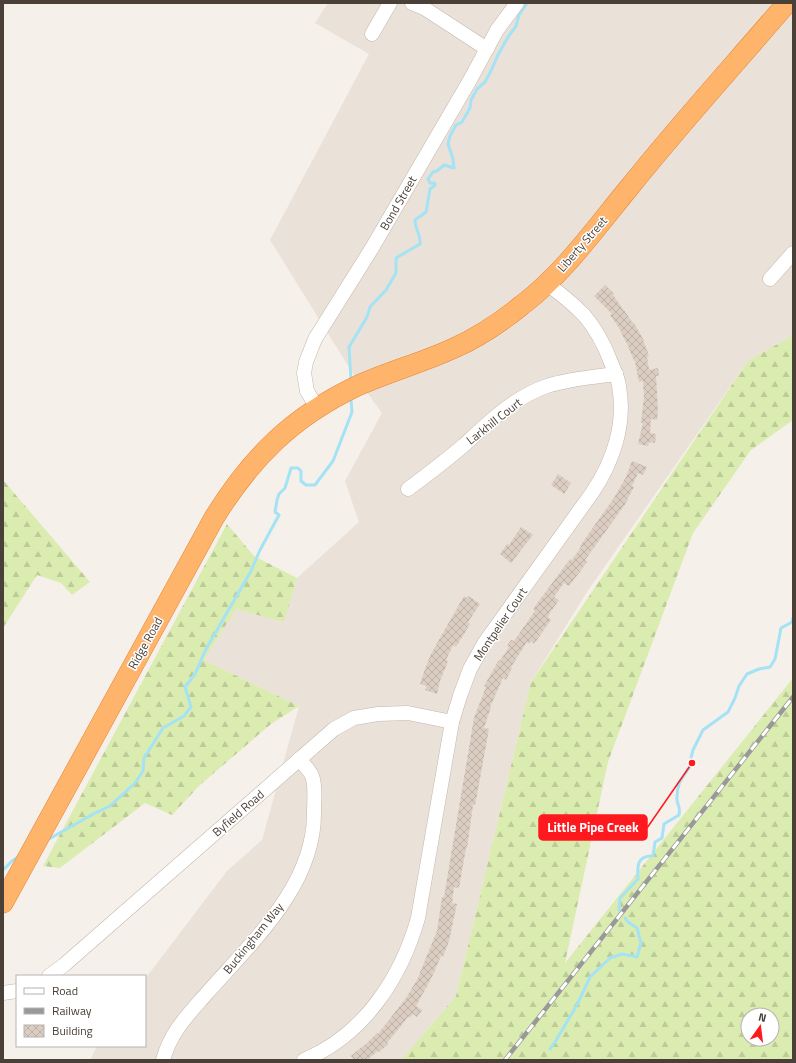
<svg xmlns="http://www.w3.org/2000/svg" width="796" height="1063" font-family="'Titillium Web',sans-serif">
<defs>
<pattern id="forest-firs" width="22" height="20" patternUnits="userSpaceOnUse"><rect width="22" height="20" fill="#dbecb1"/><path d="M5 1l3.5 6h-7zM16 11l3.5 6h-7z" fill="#bdcb99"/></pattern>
<pattern id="building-cross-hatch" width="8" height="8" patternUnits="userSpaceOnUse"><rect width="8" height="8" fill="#dbcdc1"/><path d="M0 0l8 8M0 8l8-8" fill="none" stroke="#bdb1a6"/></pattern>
</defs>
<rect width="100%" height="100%" fill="#f6f0ea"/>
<path fill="#eae1d8" d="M328 3H793V335L748 361 587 592 531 682 456 996 401 1060H90L97 1046H145V979L227 871 262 840 299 706 204 660 236 609 284 621 297 578 359 522 345 481 382 413 352 372 270 240 369 54 315 23Z"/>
<g fill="url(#forest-firs)" fill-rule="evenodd">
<path d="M793 335V420L751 450 693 533 608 762 565 963 793 678V1060H401L456 996 531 682 748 361ZM748 1015H772V1039H748Z"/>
<path d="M3 480 90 582 72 595 61 583 37 575 3 628Z"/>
<path d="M227 524 254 556 297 578 284 622 236 609 204 660 299 706 271 724 200 785 172 815 145 803 60 868 43 866Z"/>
</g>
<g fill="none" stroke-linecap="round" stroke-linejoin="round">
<g stroke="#a4e2f5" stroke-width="3">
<path d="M351 380 349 347 367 317 370 307 386 290 396 273V258L420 244C421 233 415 231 415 220L426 212 430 189 435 185V183H430L428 179 433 172 437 171 444 165 454 168 453 159 448 144 450 136 456 125 462 122 470 108 471 100 477 89 485 82 491 71 498 55 508 37 516 26 519 15 527 3"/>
<path d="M49 839 95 813 110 806 135 783 143 771 144 758 163 728 184 716 191 707 185 687 195 674 206 649 251 571 260 550 279 515 275 512 277 500 279 494 285 488 291 468H298L301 471V481L306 485H315L333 461 352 412 351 400"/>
<path d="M3 870 12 861 18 857"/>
<path d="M619 910 620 898 638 879C637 867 637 855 653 856L655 842 662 838 664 824 679 815C681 804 676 805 677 797 677 780 685 776 692 763L691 758 693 750 703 730 728 712 735 698 739 686 747 674 759 669 770 667 775 659 781 628 792 622 793 618"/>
<path d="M550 1049 555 1042 577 1005 590 977 610 958 622 954 637 957 641 943 637 928 628 922 625 918"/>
</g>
</g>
<g fill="url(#building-cross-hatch)">
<path d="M605 285 614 294 613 295 633 323H634L643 339 649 356 647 357 649 370 658 368 659 376H656L658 410 657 420 651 419 650 433 656 434 655 443 649 442 648 446 638 444 643 423H641L644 397 643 381 639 382 635 361H634L628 346 619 328 610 315 612 314 594 296Z"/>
<path d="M632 461 647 467 643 475 638 473 632 486 634 487 624 506 585 560 587 562 579 573 569 586 564 583 554 597 559 600 549 614 548 617 551 620 534 644 531 641 529 644 527 642 511 667 512 668 506 680 503 678 490 707H491L484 728 489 729 479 784 475 805H473L467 848H466L459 888 454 887 452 903 457 904 453 922 449 941 443 957 441 956 432 977 416 1006 422 1010 417 1017 413 1014 410 1018 409 1016 387 1043 388 1044 379 1052 378 1051 367 1060H354L351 1056 368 1042 377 1033 378 1034 406 998 417 980 437 931 442 897H444L474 718 486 687 484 686 499 660 500 661 509 647 507 646 511 640 514 641 535 611 533 609 570 559 572 560 581 547 580 546 614 498 626 477Z"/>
<path d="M558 474 571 483 564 494 551 485Z"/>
<path d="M521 527 533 535 511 563 500 554 507 544 509 545Z"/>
<path d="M464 596 467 598 469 596 480 604 468 622 470 624 456 647 453 645 446 660 448 661 440 681 437 694 425 690 427 686 420 684 426 666 431 654Z"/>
</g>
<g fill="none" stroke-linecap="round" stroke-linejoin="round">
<g stroke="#c2b6ac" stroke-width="15">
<g id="minor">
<path d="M412 3 424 8 487 49"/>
<path d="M372 34 390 3"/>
<path d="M770 279 793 253"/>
<path d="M317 408 307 391 304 373 306 362 315 339 372 248 470 80 497 30 517 3"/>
<path d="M408 489C427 475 445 461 463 446 488 423 514 397 547 386 569 379 593 377 616 374"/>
<path d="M49 976 64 965 334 729 354 718 378 714 408 713 452 722"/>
<path d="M3 993 17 991"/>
<path d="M163 1060C171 1031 188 1015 207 993 252 942 315 885 314 812 314 802 316 785 312 776 310 770 303 764 299 759"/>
<path d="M304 1060C364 1035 401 978 418 918L452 722 460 696 470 669 485 642 592 493C613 462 626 424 619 386 618 377 613 368 610 360 604 344 595 328 584 315 572 303 560 293 547 284"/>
</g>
</g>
<g stroke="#e68534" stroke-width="21">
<path id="highway" d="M3 903 214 518C251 458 292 417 357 386 388 372 421 363 452 349 477 338 501 322 522 305 564 273 595 229 628 189 679 125 734 65 787 3"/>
</g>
<use href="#minor" stroke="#fff" stroke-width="14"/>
<use href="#highway" stroke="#ffb46c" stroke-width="20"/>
<g stroke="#999" stroke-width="4.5">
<path id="rail" d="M505 1060 793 697"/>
</g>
<use href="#rail" stroke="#fff" stroke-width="3" stroke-dasharray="9" stroke-linecap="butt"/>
</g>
<g text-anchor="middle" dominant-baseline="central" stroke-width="3" stroke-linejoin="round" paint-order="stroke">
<g font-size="12" fill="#4a4037" stroke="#fff">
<text transform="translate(398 203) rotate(-60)">Bond Street</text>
<text transform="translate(582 244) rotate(-49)">Liberty Street</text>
<text transform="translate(494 421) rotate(-38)">Larkhill Court</text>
<text transform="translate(500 624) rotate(-56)">Montpelier Court</text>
<text transform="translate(145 643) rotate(-61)">Ridge Road</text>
<text transform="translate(238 813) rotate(-41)">Byfield Road</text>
<text transform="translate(253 938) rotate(-51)">Buckingham Way</text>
</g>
</g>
<path fill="none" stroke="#ff181d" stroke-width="1.5" d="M692 763L647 828"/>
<circle fill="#ff181d" stroke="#fff" stroke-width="1.5" cx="692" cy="763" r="4"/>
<rect fill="#ff181d" stroke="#ff181d" stroke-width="1.5" x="539" y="815" width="108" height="25" rx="4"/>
<g font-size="13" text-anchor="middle" font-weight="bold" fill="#fff">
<text x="593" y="832">Little Pipe Creek</text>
</g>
<rect width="796" height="1063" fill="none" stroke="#4a4037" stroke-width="8"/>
<rect x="16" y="975" width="130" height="72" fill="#ffffff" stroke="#b7b3af"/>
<rect x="24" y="988" width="20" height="6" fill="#ffffff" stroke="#b7b3af"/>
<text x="52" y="995" font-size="12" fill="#4a4037">Road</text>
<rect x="24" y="1008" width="20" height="6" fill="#999999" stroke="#b7b3af"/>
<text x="52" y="1015" font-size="12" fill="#4a4037">Railway</text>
<rect x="24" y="1025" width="20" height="12" fill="url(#building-cross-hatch)" stroke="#b7b3af"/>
<text x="52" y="1035" font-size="12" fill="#4a4037">Building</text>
<g transform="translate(760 1027) rotate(14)"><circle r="19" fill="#ffffff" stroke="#b7b3af"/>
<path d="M0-3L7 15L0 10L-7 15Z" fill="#ff181d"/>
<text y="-6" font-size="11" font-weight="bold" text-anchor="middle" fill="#4a4037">N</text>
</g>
</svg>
